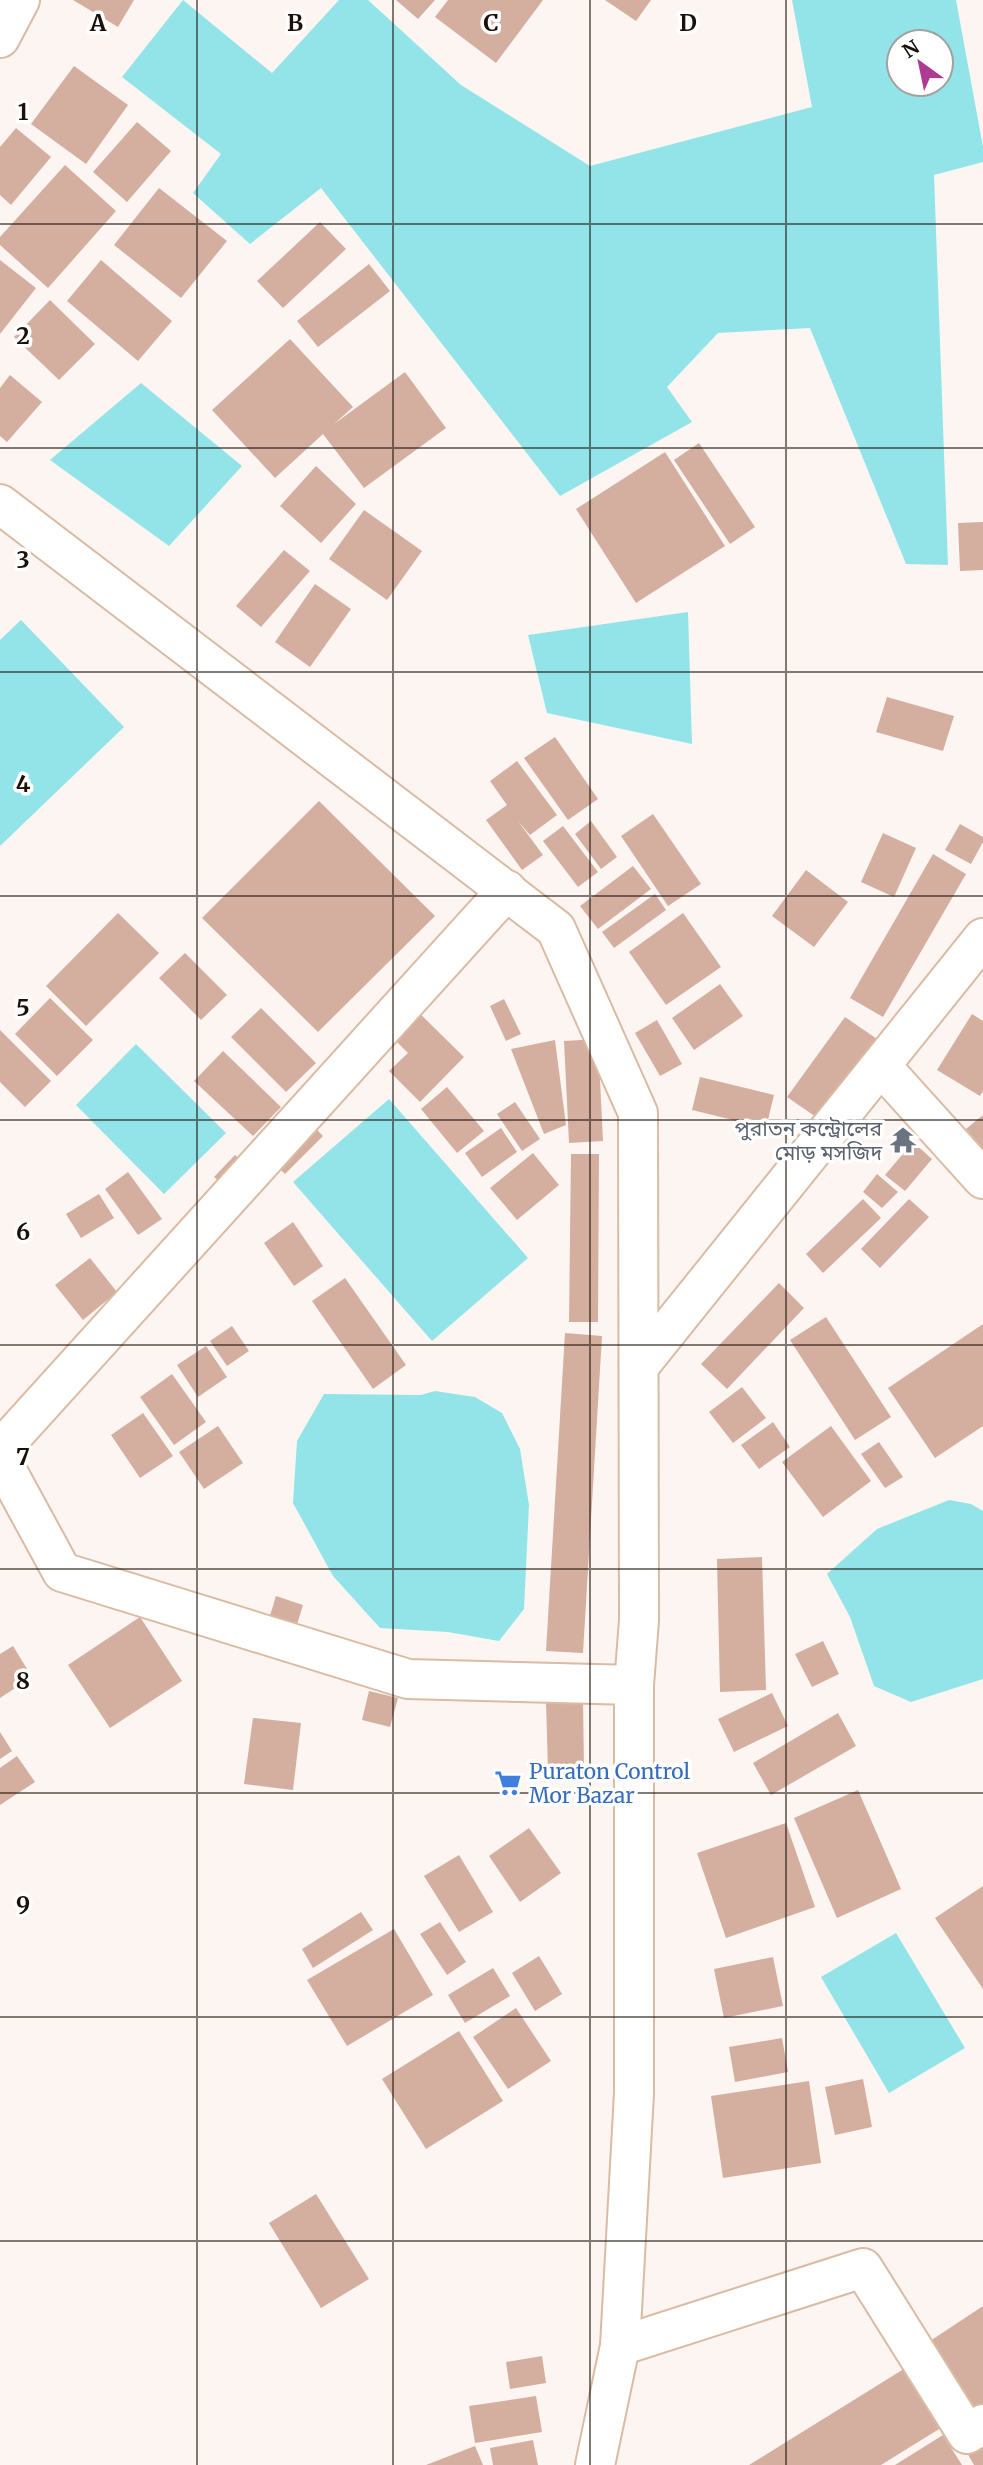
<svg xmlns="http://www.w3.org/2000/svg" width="983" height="2465" font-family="Merriweather,'Noto Sans Bengali',serif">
<rect width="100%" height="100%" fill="#fcf5f1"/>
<g fill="#93e4e8" fill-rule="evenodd">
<path d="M183 0 272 73 339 0H368L461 85 590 166 812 107 792 0H956L983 147V162L934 175 948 565 906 564 810 328 718 333 667 387 692 422 560 496 321 188 250 244 193 193 221 154 122 77ZM899 42H941V84H899Z"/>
<path d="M141 383 242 466 169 546 50 460Z"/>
<path d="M688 612 692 744 547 713 528 635Z"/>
<path d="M21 620 124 727 0 846V640Z"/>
<path d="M136 1044 226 1133 164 1194 76 1105Z"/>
<path d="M389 1099 528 1258 432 1341 293 1182Z"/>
<path d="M435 1391 475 1397 502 1413 520 1449 529 1505 524 1609 499 1641 448 1632 380 1628 333 1576 293 1503 297 1441 324 1394 421 1395Z"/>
<path d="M949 1500 971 1504 983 1511V1679L911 1702 874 1686 850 1617 827 1574 877 1529Z"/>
<path d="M896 1933 965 2048 889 2093 821 1977Z"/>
</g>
<g fill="#d4afa0">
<path d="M73 0H134L118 27Z"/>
<path d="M396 0H435L418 19Z"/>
<path d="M448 0H543L496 63 435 17Z"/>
<path d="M605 0H651L636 21Z"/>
<path d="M74 66 128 105 86 164 31 124Z"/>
<path d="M137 122 171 151 127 202 93 172Z"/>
<path d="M16 128 51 157 11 205 0 195V147Z"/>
<path d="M65 165 116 211 48 288 0 245V237Z"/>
<path d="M159 188 227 241 181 298 114 245Z"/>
<path d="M320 222 346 249 283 308 257 281Z"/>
<path d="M0 260 36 288 0 334Z"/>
<path d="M101 260 172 321 138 361 67 301Z"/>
<path d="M369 264 390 291 318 347 297 321Z"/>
<path d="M50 300 95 344 59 380 14 337Z"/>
<path d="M290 339 353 407 334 424 405 372 446 428 364 488 323 434 275 478 212 410Z"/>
<path d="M10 375 42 402 7 442 0 436V388Z"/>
<path d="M699 443 755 527 730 544 674 460Z"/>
<path d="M665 452 725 546 636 603 576 509Z"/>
<path d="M316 466 356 504 321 543 280 506Z"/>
<path d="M364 510 422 551 387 600 329 559Z"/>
<path d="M983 522V570L960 571 958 523Z"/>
<path d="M284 550 310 571 261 627 236 606Z"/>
<path d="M315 584 351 609 310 667 275 642Z"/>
<path d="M887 697 954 716 943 751 876 732Z"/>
<path d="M555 737 598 799 568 820 524 758Z"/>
<path d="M517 761 557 815 530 835 518 821 543 855 522 870 486 820 507 805 490 781Z"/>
<path d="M319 801 435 916 318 1032 202 918Z"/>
<path d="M653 814 701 884 668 906 621 836Z"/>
<path d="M591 821 617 857 601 869 575 834Z"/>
<path d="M960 824 983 837V842L971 864 945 850Z"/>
<path d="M563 826 598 872 578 887 543 841Z"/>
<path d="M883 833 916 848 894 897 861 882Z"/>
<path d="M933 854 966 874 883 1017 850 998Z"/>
<path d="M633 866 651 889 598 929 580 906Z"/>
<path d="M806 870 848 902 814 947 772 916Z"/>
<path d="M655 894 666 910 614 948 602 932Z"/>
<path d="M118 913 159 953 86 1026 46 986Z"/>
<path d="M683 913 721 967 666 1005 629 952Z"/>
<path d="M185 953 227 995 201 1020 159 978Z"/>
<path d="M720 984 743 1016 694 1050 672 1018Z"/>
<path d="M50 998 93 1040 57 1076 15 1034Z"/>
<path d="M504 999 521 1034 506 1041 490 1006Z"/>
<path d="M410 1004 464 1057 420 1102 389 1071 408 1053 384 1029Z"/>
<path d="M261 1008 316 1063 286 1092 231 1037Z"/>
<path d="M972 1014 983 1021V1091L980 1096 937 1070Z"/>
<path d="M845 1017 877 1039 819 1119 787 1097Z"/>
<path d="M657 1020 682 1064 660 1076 635 1033Z"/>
<path d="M0 1030 51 1081 25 1107 0 1082Z"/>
<path d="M598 1039 603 1141 569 1143 564 1041Z"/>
<path d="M555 1040 566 1125 544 1134 511 1049Z"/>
<path d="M223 1051 281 1107 253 1136 194 1081Z"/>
<path d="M700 1077 774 1095 766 1128 692 1110Z"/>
<path d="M447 1087 484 1131 457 1153 421 1109Z"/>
<path d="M515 1102 540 1139 522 1151 497 1114Z"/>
<path d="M983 1115V1149L966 1129Z"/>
<path d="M307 1120 323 1136 285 1174 269 1158Z"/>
<path d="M501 1128 517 1152 482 1177 465 1153Z"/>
<path d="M913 1142 932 1159 905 1191 885 1175Z"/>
<path d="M533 1153 559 1185 517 1220 490 1188Z"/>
<path d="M571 1154H599L598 1322H569Z"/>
<path d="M235 1155 248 1167 227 1188 214 1177Z"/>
<path d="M128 1172 162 1219 138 1235 105 1189Z"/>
<path d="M877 1174 898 1192 882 1208 863 1192Z"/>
<path d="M99 1194 114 1218 81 1238 66 1214Z"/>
<path d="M863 1199 881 1218 823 1273 806 1254Z"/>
<path d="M909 1199 929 1217 880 1268 861 1249Z"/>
<path d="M293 1222 323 1266 294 1286 264 1243Z"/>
<path d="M90 1258 117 1292 83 1320 55 1285Z"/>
<path d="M345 1278 406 1365 373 1389 312 1301Z"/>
<path d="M779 1283 804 1308 727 1389 701 1364Z"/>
<path d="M826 1317 891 1417 855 1440 790 1340Z"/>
<path d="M983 1324V1426L935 1458 888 1388Z"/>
<path d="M232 1326 249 1351 227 1366 210 1341Z"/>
<path d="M565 1333 602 1336 583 1653 546 1651Z"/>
<path d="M206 1346 227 1377 198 1397 177 1365Z"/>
<path d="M172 1374 206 1422 174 1445 140 1397Z"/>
<path d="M742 1387 766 1418 733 1443 709 1412Z"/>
<path d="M143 1413 173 1456 140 1478 111 1435Z"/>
<path d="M773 1422 790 1447 759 1469 741 1445Z"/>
<path d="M218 1426 243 1463 204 1489 179 1452Z"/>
<path d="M831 1426 871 1481 823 1517 782 1462Z"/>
<path d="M879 1442 903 1477 885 1488 861 1454Z"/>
<path d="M762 1557 766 1690 720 1692 717 1559Z"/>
<path d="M276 1596 303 1605 295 1631 268 1622Z"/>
<path d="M140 1617 182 1681 110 1728 68 1665Z"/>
<path d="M823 1641 839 1674 812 1687 795 1654Z"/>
<path d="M13 1646 32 1677 0 1698V1654Z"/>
<path d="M369 1691 398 1698 390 1727 362 1720Z"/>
<path d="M772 1693 788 1726 734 1752 718 1719Z"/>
<path d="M583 1699 584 1771H548L546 1701Z"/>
<path d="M838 1713 856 1746 771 1795 753 1763Z"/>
<path d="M253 1718 301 1723 293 1790 244 1784Z"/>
<path d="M0 1732 12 1751 0 1759Z"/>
<path d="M17 1756 35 1782 0 1805V1768Z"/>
<path d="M858 1790 901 1889 837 1918 794 1818Z"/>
<path d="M786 1823 815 1907 726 1938 697 1853Z"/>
<path d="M529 1828 561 1873 520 1902 489 1856Z"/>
<path d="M459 1855 493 1912 459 1932 424 1876Z"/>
<path d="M983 1886V1989L935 1918Z"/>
<path d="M361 1912 373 1930 313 1968 302 1949Z"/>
<path d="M440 1922 466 1962 447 1975 420 1934Z"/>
<path d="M394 1929 433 1995 347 2046 307 1980Z"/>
<path d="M539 1956 562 1994 535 2011 512 1973Z"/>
<path d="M773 1957 783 2006 724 2018 714 1969Z"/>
<path d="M493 1968 510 1996 465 2023 448 1995Z"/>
<path d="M516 2008 551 2061 508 2089 473 2037Z"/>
<path d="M459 2031 503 2101 426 2149 382 2079Z"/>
<path d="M782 2038 788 2072 735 2082 729 2047Z"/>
<path d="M863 2079 872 2127 835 2135 825 2087Z"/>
<path d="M809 2081 821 2163 723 2178 711 2096Z"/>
<path d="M316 2194 369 2279 321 2308 269 2223Z"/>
<path d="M983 2306V2409L968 2419 921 2347Z"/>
<path d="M542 2356 546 2383 510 2389 506 2362Z"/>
<path d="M907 2367 944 2426 881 2465H749Z"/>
<path d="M536 2396 542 2432 475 2443 469 2406Z"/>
<path d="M943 2435 962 2465H895Z"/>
<path d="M533 2440 538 2465H493L490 2448Z"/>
<path d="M983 2440V2465H974L966 2451Z"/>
<path d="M475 2446 483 2465H426Z"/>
</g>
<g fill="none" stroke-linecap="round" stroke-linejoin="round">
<g stroke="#dabba3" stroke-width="42">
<g id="minor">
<path d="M0 38 20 0"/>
<path d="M0 504 556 929 638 1113 639 1620 634 1685V2093L620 2346 595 2465"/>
<path d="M881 1066 983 1179"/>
<path d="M640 1365 983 938"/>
<path d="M0 1450 507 890"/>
<path d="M0 1458 62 1572 408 1679 634 1685"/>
<path d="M620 2346 863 2268 967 2434 983 2424"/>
</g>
</g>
<use href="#minor" stroke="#fff" stroke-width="38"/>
</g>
<path fill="none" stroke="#1c1109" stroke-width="2" stroke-opacity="0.55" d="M197 0V2465M393 0V2465M590 0V2465M786 0V2465M0 224H983M0 448H983M0 672H983M0 896H983M0 1120H983M0 1345H983M0 1569H983M0 1793H983M0 2017H983M0 2241H983"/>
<defs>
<g id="temple-bare" transform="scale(2.1)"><path d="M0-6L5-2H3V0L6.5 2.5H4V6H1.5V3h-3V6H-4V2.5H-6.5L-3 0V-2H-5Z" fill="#6b7280" stroke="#fff" stroke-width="2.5" paint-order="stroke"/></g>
<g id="supermarket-bare" transform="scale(2.1)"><path d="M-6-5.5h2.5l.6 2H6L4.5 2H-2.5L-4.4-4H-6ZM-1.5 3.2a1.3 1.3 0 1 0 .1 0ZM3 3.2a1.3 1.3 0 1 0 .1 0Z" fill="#3f7fe0" stroke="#fff" stroke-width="2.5" paint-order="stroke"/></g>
</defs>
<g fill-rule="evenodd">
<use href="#temple-bare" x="903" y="1140"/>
<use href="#supermarket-bare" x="508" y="1783"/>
</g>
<g text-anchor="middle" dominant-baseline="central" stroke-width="7" stroke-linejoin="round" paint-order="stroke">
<g font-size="21" fill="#5b616d" stroke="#fff" text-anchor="end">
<text x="882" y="1128">পুরাতন কন্ট্রোলের<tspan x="882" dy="24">মোড় মসজিদ</tspan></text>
</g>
<g font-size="21" fill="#366cbe" stroke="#fff" text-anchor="start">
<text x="529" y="1771">Puraton Control<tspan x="529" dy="24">Mor Bazar</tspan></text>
</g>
</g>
<g font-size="23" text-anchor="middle" font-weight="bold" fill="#1c1109" stroke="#fff" stroke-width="7" stroke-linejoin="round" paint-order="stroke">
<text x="98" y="31">A</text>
<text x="295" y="31">B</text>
<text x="491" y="31">C</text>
<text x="688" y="31">D</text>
<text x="23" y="120">1</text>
<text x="23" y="344">2</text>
<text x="23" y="568">3</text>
<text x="23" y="792">4</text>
<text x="23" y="1016">5</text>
<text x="23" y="1240">6</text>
<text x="23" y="1465">7</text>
<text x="23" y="1689">8</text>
<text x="23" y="1913">9</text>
</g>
<g transform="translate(920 63) rotate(327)"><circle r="33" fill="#ffffff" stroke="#a4a09d" stroke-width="2"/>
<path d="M0-5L12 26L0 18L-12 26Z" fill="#ae3a93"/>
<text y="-10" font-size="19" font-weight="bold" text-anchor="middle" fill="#1c1109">N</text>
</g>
</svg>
